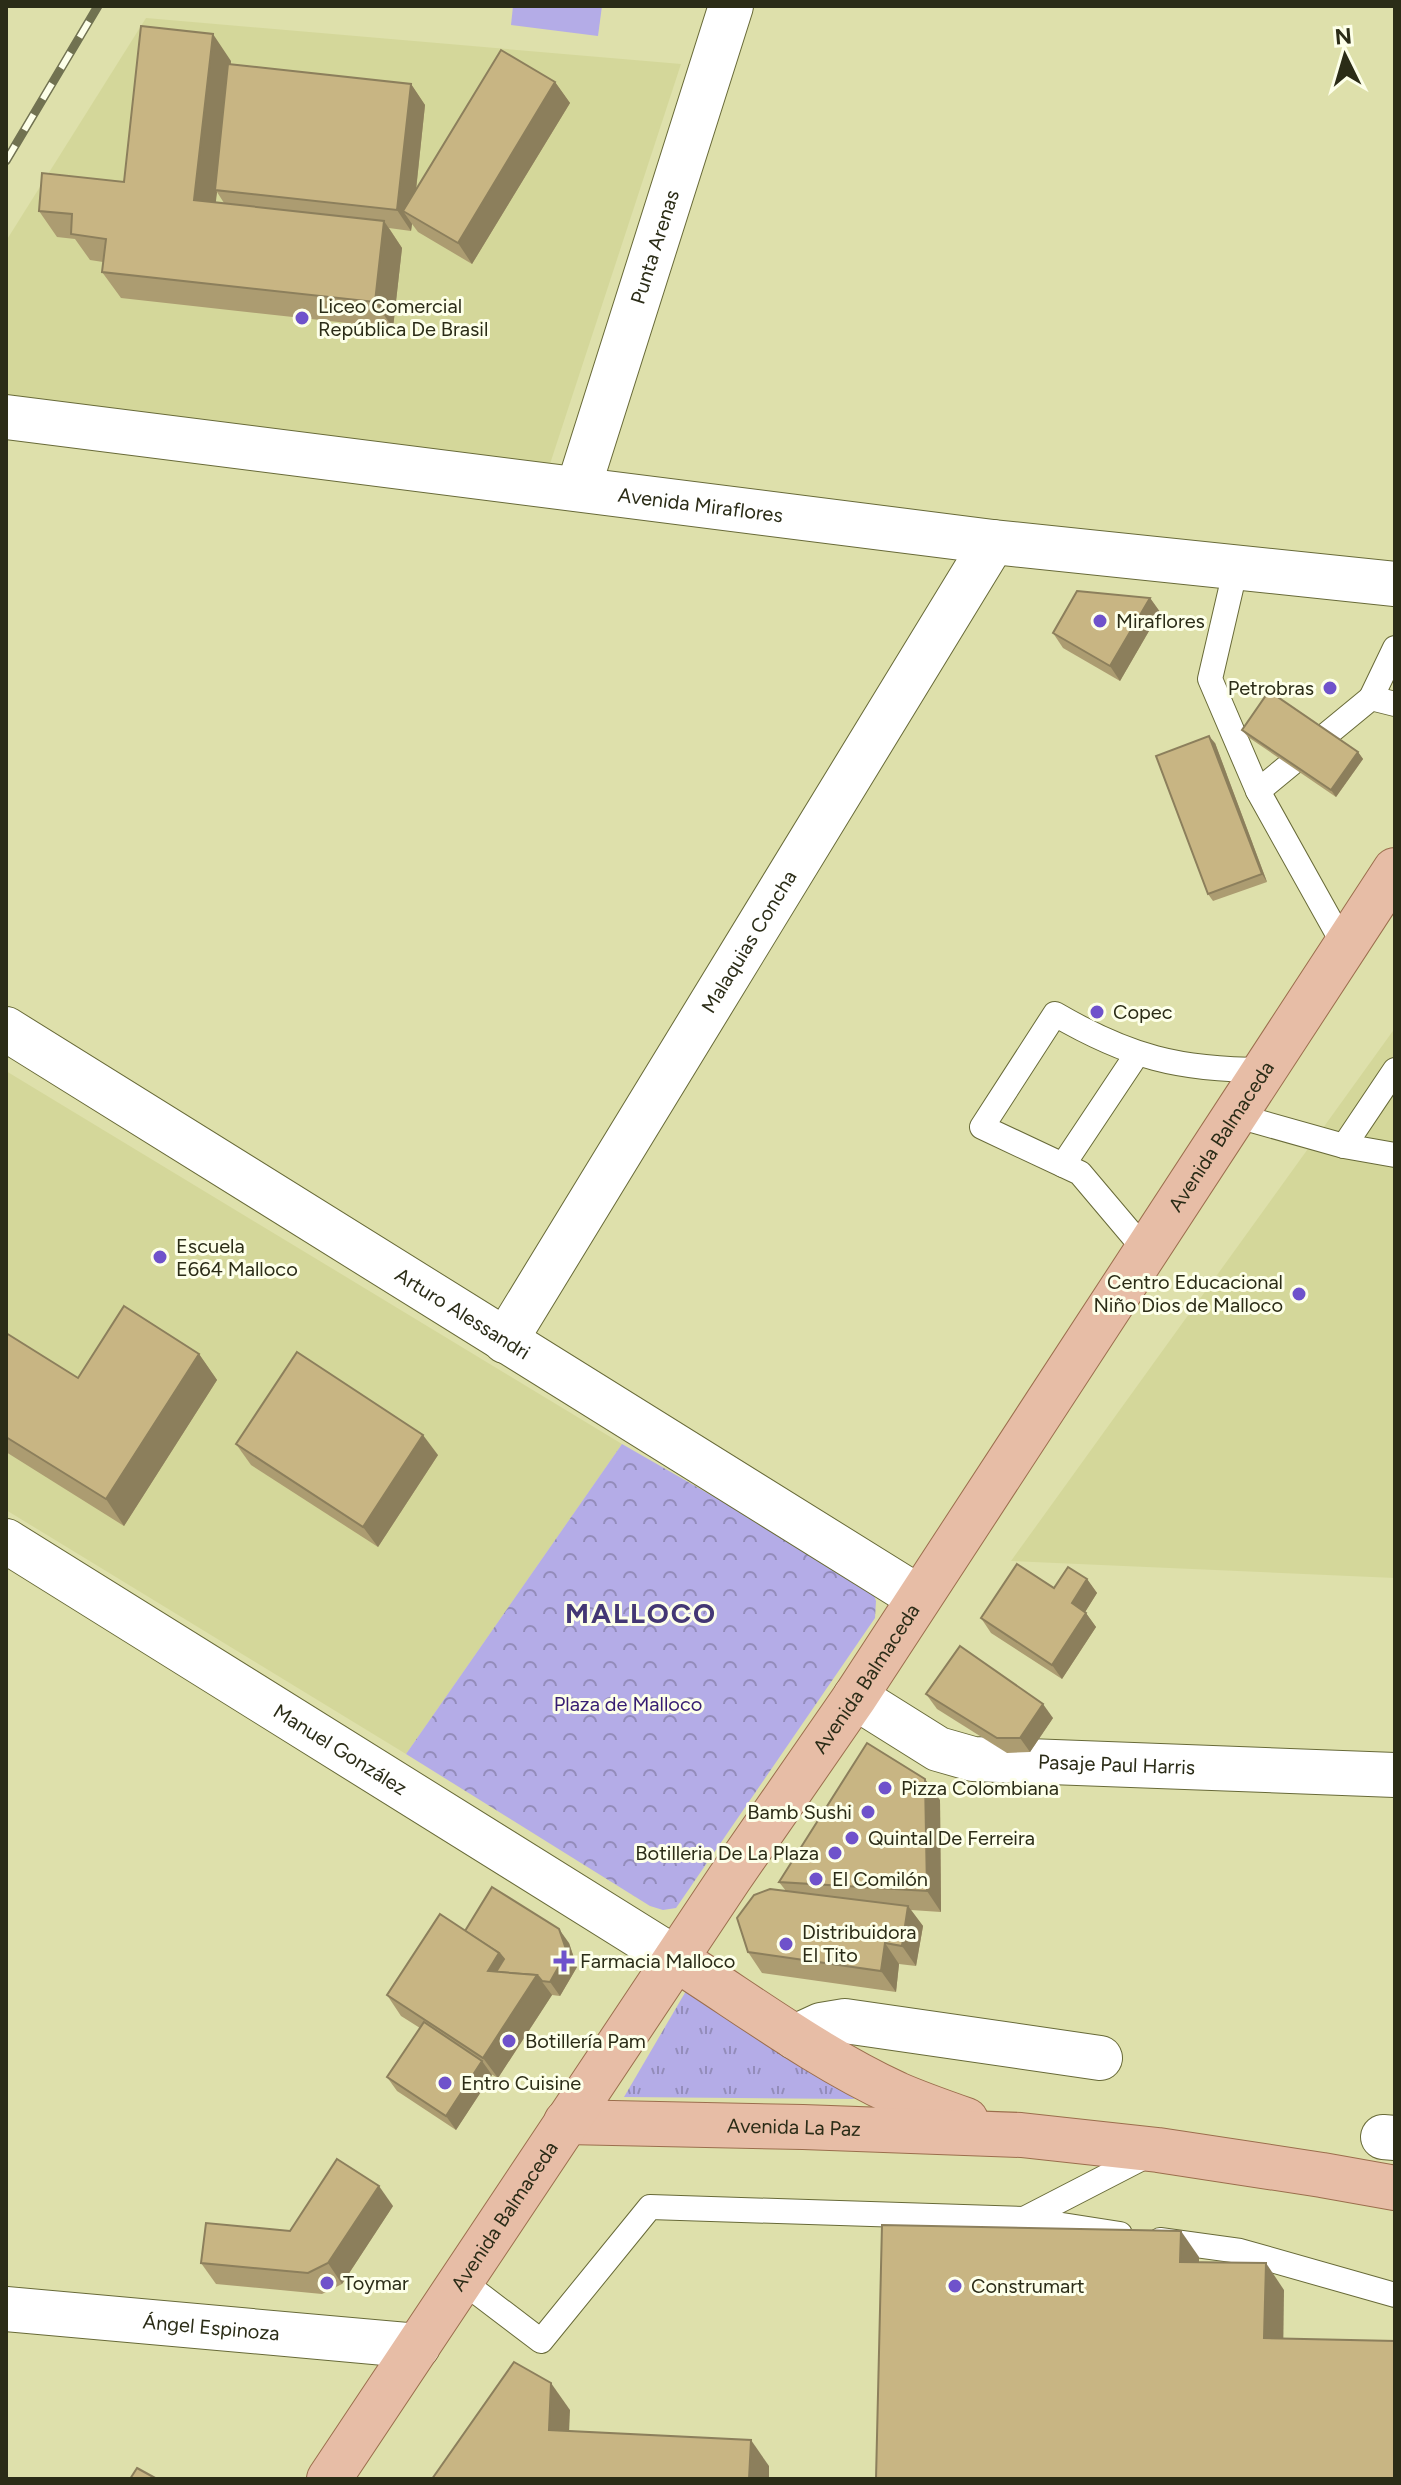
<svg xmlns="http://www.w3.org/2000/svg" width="1401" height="2485" font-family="Figtree,sans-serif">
<defs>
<pattern id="grass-tufts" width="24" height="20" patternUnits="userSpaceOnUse" patternTransform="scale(2)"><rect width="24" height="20" fill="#b4ace7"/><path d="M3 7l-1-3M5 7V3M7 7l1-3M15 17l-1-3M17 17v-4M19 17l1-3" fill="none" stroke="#938cba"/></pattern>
<pattern id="park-crowns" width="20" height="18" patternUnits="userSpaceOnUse" patternTransform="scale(2)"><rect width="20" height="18" fill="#b4ace7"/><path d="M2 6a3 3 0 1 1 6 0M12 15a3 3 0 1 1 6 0" fill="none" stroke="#938cba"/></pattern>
</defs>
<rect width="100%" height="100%" fill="#dee0ab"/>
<g fill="#d4d79a">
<path d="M146 18 681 64 549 467 6 395V241Z"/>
<path d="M1395 1028V1578L1011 1561Z"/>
<path d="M6 1071 622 1444 406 1754 6 1510Z"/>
</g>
<path fill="url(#grass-tufts)" d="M686 1991 855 2099 624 2097Z"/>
<path fill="url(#park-crowns)" d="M622 1444 871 1587 876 1601 875 1618 676 1908 663 1910 650 1906 406 1754Z"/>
<path fill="#b4ace7" d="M513 6H602L598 36 511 25Z"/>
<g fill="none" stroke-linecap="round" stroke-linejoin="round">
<g stroke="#686a38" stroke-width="26">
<g id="lane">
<path d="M1236 567 1210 679 1258 791 1345 947"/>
<path d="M1371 698 1395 648"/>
<path d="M1258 791 1371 698 1395 704"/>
<path d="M1234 1115 1344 1146 1395 1155"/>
<path d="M1344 1146 1395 1070"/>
<path d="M1063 1165 1137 1054"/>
<path d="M1145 1250 1080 1173 982 1127 1055 1014C1129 1057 1179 1070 1264 1070"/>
<path d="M1024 2219 1150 2154"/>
<path d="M1160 2240 1240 2251 1395 2295"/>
<path d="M462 2281 541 2341 650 2207 1024 2219 1120 2234"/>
</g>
</g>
<g stroke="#686a38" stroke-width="46">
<g id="street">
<path id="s1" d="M578 489 731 6"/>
<path id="s2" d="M6 1029 918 1597"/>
<path id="s3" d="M505 1341 993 542"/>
<path id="s4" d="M6 1541 676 1959"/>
<path id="s5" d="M855 1697 938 1749 973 1759 1395 1775"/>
<path d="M795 2037 821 2025 845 2021 1100 2058"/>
<path d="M1383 2137 1395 2138"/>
<path id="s6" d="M6 2309 418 2346"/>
</g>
</g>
<g stroke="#686a38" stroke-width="46">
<g id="secondary">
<path id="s7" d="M6 417 993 542 1395 584"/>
</g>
</g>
<g stroke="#9b6e4d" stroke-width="46">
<g id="primary">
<path d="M676 1959C748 2005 819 2058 897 2094 920 2104 943 2112 966 2120"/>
<path id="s8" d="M566 2122 803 2127 1021 2135 1158 2150 1322 2175 1395 2188"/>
<path id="s9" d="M329 2479 729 1879 855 1697 1395 870"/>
</g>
</g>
<use href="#lane" stroke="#fff" stroke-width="24"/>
<use href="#street" stroke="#fff" stroke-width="44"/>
<use href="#secondary" stroke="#fff" stroke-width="44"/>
<use href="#primary" stroke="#e7bda6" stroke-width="44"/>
<g stroke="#717251" stroke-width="9">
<path id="rail" d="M6 161 98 6"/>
</g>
<use href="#rail" stroke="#fdffe9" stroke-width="6" stroke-dasharray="18" stroke-linecap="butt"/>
</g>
<g fill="#ac9c71" fill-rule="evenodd">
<path d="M231 61V64L411 84 425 105 416 191 555 82 570 103 472 264 418 232 412 224 411 231 389 228 402 248 393 328 121 298 102 272 103 262 90 260 75 239 57 237 39 211 124 182ZM217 192 224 203 215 202Z"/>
<path d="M1150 598 1160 612 1120 681 1063 648 1053 633Z"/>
<path d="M1242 730 1358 752 1363 759 1336 797 1248 737Z"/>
<path d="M1215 743 1267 882 1213 901 1208 894Z"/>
<path d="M6 1333 78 1378 199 1354 217 1380 124 1526 6 1452Z"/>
<path d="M236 1444 438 1455 378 1547 251 1465Z"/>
<path d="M1087 1579 1097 1593 1085 1612 1096 1627 1062 1679 991 1633 981 1618 1054 1588Z"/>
<path d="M926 1694 1053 1718 1030 1752 1007 1753 937 1709Z"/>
<path d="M940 1800 941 1912 911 1910 923 1926 916 1966 899 1964 896 1992 762 1973 748 1952 786 1891 779 1882Z"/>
<path d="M465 1931 569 1943 577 1967 560 1996 552 1995 498 2078 491 2074 492 2075 456 2130 397 2091 387 2077 420 2028 401 2016 387 1995Z"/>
<path d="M393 2206 342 2284 322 2294 216 2284 201 2263 290 2231Z"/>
</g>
<g fill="#8c7f5c">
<path d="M213 34 231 61 217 190H215L217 192 213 227 194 200Z"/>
<path d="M555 82 570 103 472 264 458 243Z"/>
<path d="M411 84 425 105 413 217 403 211 412 224 411 231 397 210Z"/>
<path d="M384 221 402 248 393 328 375 302Z"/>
<path d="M1150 598 1160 612 1120 681 1110 666Z"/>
<path d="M1209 736 1215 743 1267 882 1262 874Z"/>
<path d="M1358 752 1363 759 1336 797 1331 790Z"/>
<path d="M199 1354 217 1380 124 1526 106 1499Z"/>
<path d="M423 1435 438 1455 378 1547 363 1527Z"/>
<path d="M1087 1579 1097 1593 1082 1617 1072 1603Z"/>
<path d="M1086 1613 1096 1627 1062 1679 1052 1665Z"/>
<path d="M1043 1704 1053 1718 1030 1752 1020 1738Z"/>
<path d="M925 1779 940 1800 941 1912 927 1891Z"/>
<path d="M908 1906 923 1926 916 1966 902 1946Z"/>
<path d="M559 1929 569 1943 577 1967 560 1996 550 1982Z"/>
<path d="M885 1943 899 1964 896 1992 881 1971Z"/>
<path d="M499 1953 514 1974 488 1971Z"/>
<path d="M537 1975 552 1995 498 2078 483 2058Z"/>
<path d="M482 2061 492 2075 456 2130 446 2116Z"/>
<path d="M379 2186 393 2206 342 2284 328 2263Z"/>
<path d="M1181 2231 1199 2257V2288L1180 2262Z"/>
<path d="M1266 2263 1284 2290 1283 2365 1264 2338Z"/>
<path d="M551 2383 570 2410 568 2457 549 2430Z"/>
<path d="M751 2440 769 2466V2479H749Z"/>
</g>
<g fill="#c8b583" stroke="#8c7f5c" stroke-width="2">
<path d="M141 26 213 34 194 200 384 221 375 302 102 272 106 239 71 234 72 214 39 211 42 173 124 182Z"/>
<path d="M501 50 555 82 458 243 403 211Z"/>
<path d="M228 64 411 84 397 210 215 190Z"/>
<path d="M1077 591 1150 598 1110 666 1053 633Z"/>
<path d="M1269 691 1358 752 1331 790 1242 730Z"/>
<path d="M1209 736 1262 874 1208 894 1156 756Z"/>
<path d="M124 1306 199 1354 106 1499 6 1437V1333L78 1378Z"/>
<path d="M297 1352 423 1435 363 1527 236 1444Z"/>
<path d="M1017 1564 1054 1588 1068 1567 1087 1579 1072 1603 1086 1613 1052 1665 981 1618Z"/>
<path d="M960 1646 1043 1704 1020 1738H997L926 1694Z"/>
<path d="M867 1743 925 1779 927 1891 779 1882Z"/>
<path d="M492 1887 559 1929 567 1952 550 1982 542 1981 537 1975 496 1972 504 1959 499 1953 465 1931Z"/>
<path d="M770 1889 908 1906 902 1946 885 1943 881 1971 748 1952 737 1918 754 1895Z"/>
<path d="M440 1914 499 1953 488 1971 537 1975 483 2058 387 1995Z"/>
<path d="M424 2022 482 2061 446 2116 387 2077Z"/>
<path d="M337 2159 379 2186 328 2263 308 2273 201 2263 206 2223 290 2231Z"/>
<path d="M882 2225 1181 2231 1180 2262 1266 2263 1264 2338 1395 2341V2479H876Z"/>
<path d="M514 2362 551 2383 549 2430 751 2440 749 2479H432Z"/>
<path d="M137 2468 157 2479H130Z"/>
</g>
<g fill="#6f52cb" stroke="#fdffe9" stroke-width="3">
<circle cx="302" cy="318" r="8"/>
<circle cx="1100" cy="621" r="8"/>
<circle cx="1330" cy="688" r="8"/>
<circle cx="1097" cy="1012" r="8"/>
<circle cx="160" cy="1257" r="8"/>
<circle cx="1299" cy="1294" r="8"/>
<circle cx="885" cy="1788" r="8"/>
<circle cx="868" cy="1812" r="8"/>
<circle cx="852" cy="1838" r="8"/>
<circle cx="835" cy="1853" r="8"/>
<circle cx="816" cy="1879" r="8"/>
<circle cx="786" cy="1944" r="8"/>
<path d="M560 1949h8v8h8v8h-8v8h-8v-8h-8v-8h8z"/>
<circle cx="509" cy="2041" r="8"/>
<circle cx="445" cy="2083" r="8"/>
<circle cx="327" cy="2283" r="8"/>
<circle cx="955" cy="2286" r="8"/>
</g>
<g text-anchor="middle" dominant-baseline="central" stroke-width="6" stroke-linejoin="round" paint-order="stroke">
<g font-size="20" fill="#2b2c17" stroke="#fdffe9">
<text stroke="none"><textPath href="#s1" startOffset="254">Punta Arenas</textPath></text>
<text stroke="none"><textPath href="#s7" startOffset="700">Avenida Miraflores</textPath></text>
<text stroke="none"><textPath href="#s3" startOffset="468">Malaquias Concha</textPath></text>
<text stroke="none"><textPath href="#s9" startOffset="1612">Avenida Balmaceda</textPath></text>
<text stroke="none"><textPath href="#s2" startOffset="538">Arturo Alessandri</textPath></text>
<text stroke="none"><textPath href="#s9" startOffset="964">Avenida Balmaceda</textPath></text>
<text stroke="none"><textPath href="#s4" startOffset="394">Manuel González</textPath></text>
<text stroke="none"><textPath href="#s5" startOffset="278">Pasaje Paul Harris</textPath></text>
<text stroke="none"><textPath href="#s8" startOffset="228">Avenida La Paz</textPath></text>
<text stroke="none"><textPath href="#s9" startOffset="316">Avenida Balmaceda</textPath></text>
<text stroke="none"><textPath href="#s6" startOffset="206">Ángel Espinoza</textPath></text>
</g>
<g font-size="20" fill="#2b2c17" stroke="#fdffe9" text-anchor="start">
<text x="318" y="306">Liceo Comercial<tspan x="318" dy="23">República De Brasil</tspan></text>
<text x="1116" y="621">Miraflores</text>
<text x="1314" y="688" text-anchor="end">Petrobras</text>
<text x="1113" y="1012">Copec</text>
<text x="176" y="1246">Escuela<tspan x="176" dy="23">E664 Malloco</tspan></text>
<text x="1283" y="1282" text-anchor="end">Centro Educacional<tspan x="1283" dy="23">Niño Dios de Malloco</tspan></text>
<text x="901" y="1788">Pizza Colombiana</text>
<text x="852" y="1812" text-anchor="end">Bamb Sushi</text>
<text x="868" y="1838">Quintal De Ferreira</text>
<text x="819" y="1853" text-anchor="end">Botilleria De La Plaza</text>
<text x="832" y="1879">El Comilón</text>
<text x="802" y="1932">Distribuidora<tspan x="802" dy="23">El Tito</tspan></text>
<text x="580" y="1961">Farmacia Malloco</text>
<text x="525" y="2041">Botillería Pam</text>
<text x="461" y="2083">Entro Cuisine</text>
<text x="343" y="2283">Toymar</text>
<text x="971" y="2286">Construmart</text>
</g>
<g font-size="20" fill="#361d72" stroke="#fdffe9">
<text x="628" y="1704">Plaza de Malloco</text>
</g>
<g font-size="28" font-weight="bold" letter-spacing="2" fill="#433774" stroke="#fdffe9">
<text x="641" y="1613">MALLOCO</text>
</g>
</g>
<rect width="1401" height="2485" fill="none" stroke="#2b2c17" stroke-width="16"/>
<g transform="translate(1345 56) rotate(355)" stroke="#fdffe9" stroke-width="6" paint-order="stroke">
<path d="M0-6L14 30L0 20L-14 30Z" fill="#2b2c17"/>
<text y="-12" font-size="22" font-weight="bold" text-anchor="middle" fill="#2b2c17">N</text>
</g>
</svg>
